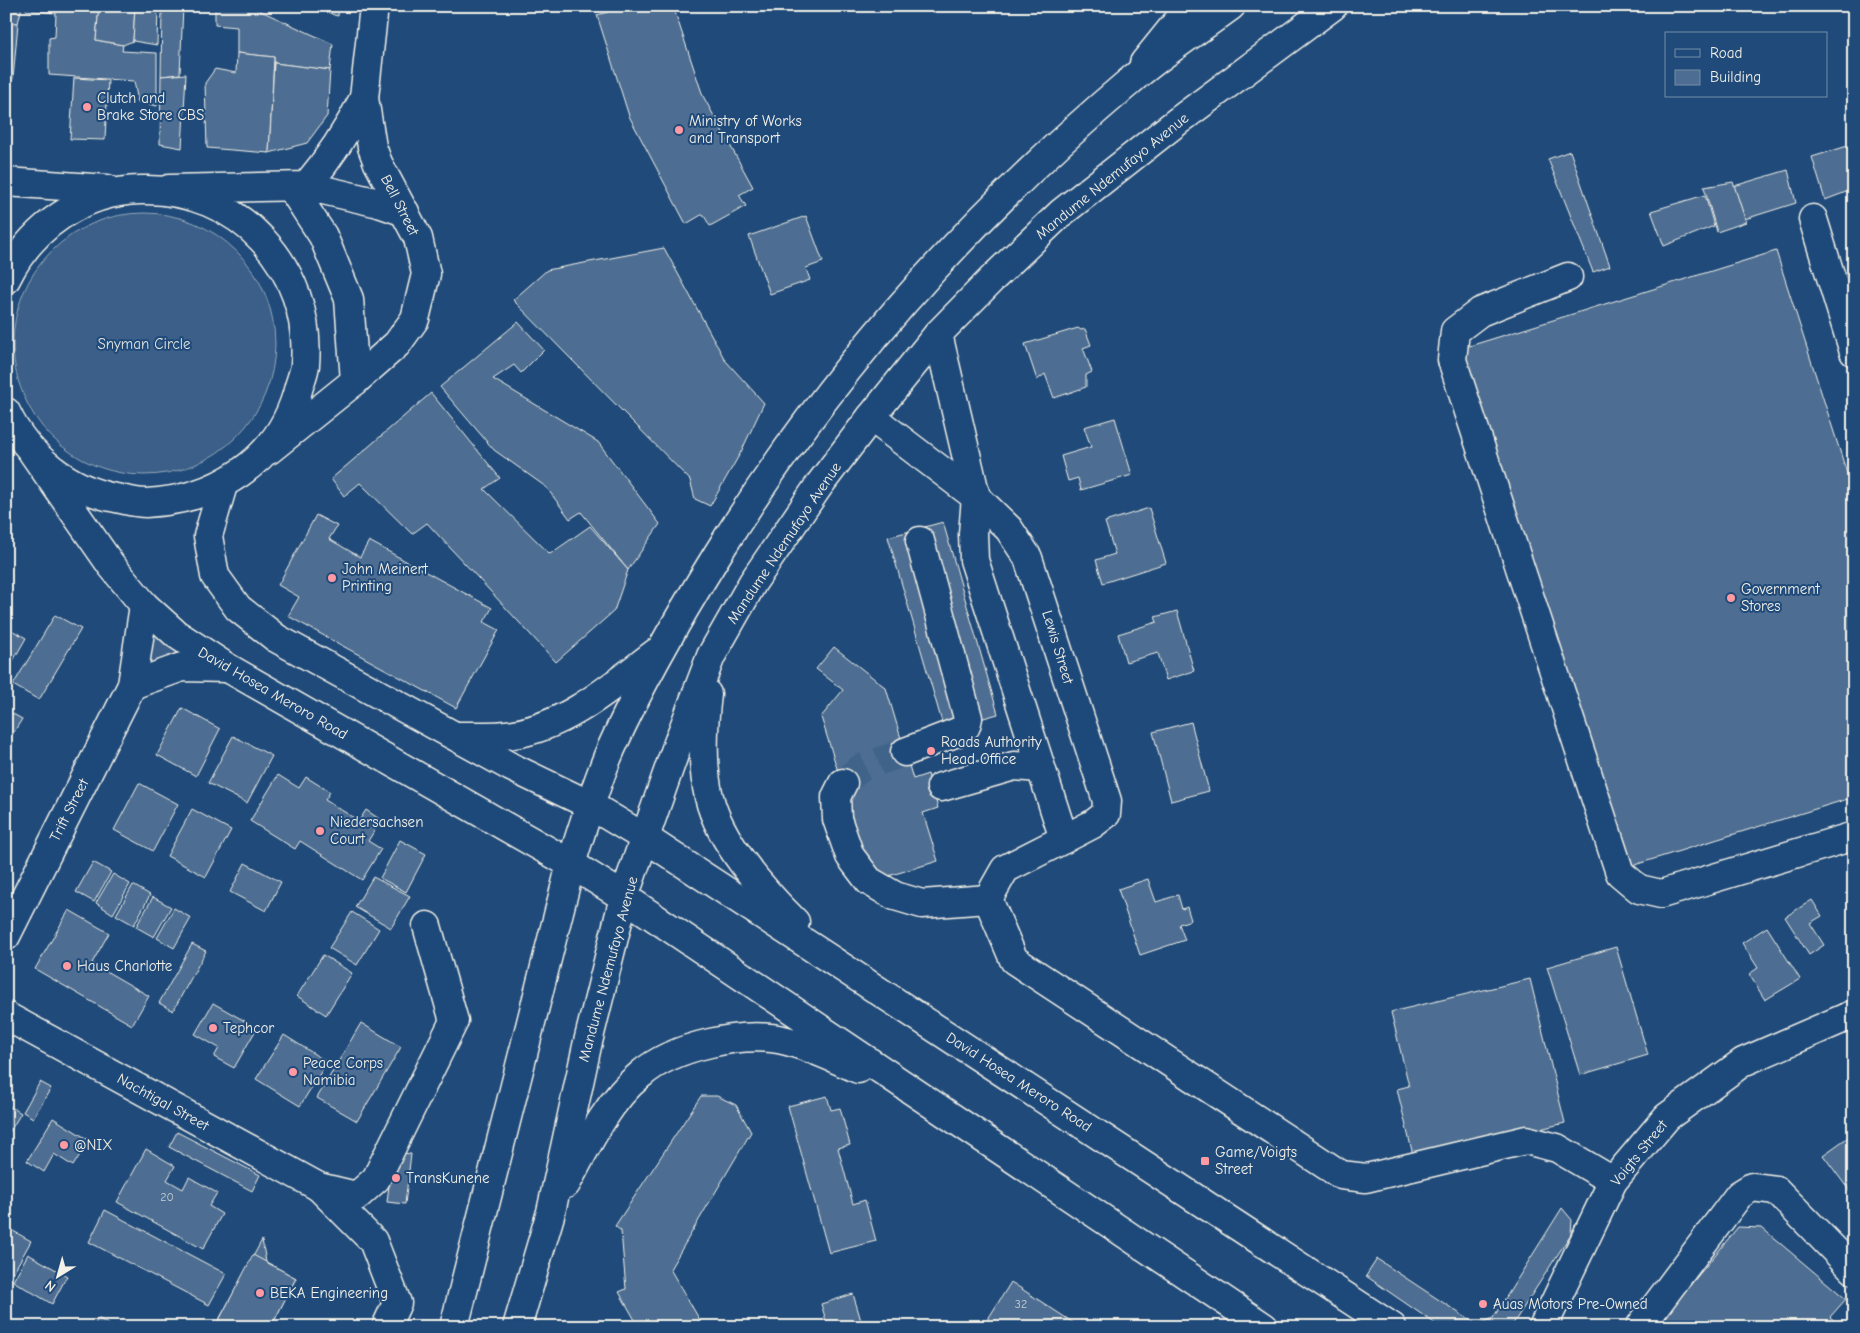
<svg xmlns="http://www.w3.org/2000/svg" width="1860" height="1333" font-family="'Comic Neue',sans-serif">
<rect width="100%" height="100%" fill="#1f4a7a"/>
<filter id="ink" filterUnits="userSpaceOnUse"><feTurbulence type="fractalNoise" baseFrequency=".02" numOctaves="2"/><feDisplacementMap in="SourceGraphic" scale="10" xChannelSelector="R" yChannelSelector="G"/><feConvolveMatrix kernelMatrix="1 2 1 2 8 2 1 2 1" color-interpolation-filters="sRGB"/></filter>
<g filter="url(#ink)">
<g fill="#3a5f88" stroke="#97a8b8">
<circle cx="144" cy="344" r="131"/>
<path d="M153 633 179 654 146 669Z"/>
</g>
<g fill="#4d6e92" stroke="#f4f1e8">
<path d="M6 6 22 7 18 23H6Z"/>
<path d="M26 6H99L96 40 123 45 122 51 157 53V106L138 102 134 81 49 75V38L55 37 56 13 26 10Z"/>
<path d="M99 6H135L133 41 123 45 96 40Z"/>
<path d="M135 6H158L157 45 133 41Z"/>
<path d="M162 6H183L180 74 161 76Z"/>
<path d="M215 6H250L333 44 330 70 274 63V57L237 53V27L215 25Z"/>
<path d="M316 6H339L338 16 334 15Z"/>
<path d="M606 6H673L703 96 753 187 739 195 746 206 710 226 703 214 686 224 629 116 597 15 608 12Z"/>
<path d="M6 23H18L13 79 6 78Z"/>
<path d="M237 53 274 57 269 153 207 148 205 83 215 69 236 73Z"/>
<path d="M274 63 330 70 327 116 307 143 269 153Z"/>
<path d="M186 74 182 148 160 144 161 76Z"/>
<path d="M74 78 108 80 105 140 70 139Z"/>
<path d="M1854 144V189L1825 200 1812 157Z"/>
<path d="M1570 151 1610 266 1593 272 1548 159Z"/>
<path d="M1788 170 1796 203 1745 219 1734 186Z"/>
<path d="M1733 182 1746 222 1717 232 1704 187Z"/>
<path d="M1705 195 1714 226 1664 246 1651 211Z"/>
<path d="M806 216 823 262 806 268 810 280 770 294 749 236Z"/>
<path d="M664 248 725 360 764 403 741 452 710 506 695 499 690 480 513 300 547 270Z"/>
<path d="M1776 251 1854 495V797L1628 867 1463 348Z"/>
<path d="M518 322 544 350 521 373 514 365 493 379 598 442 660 524 628 570 581 512 570 519 546 487 494 450 440 387Z"/>
<path d="M1078 328 1081 330 1085 329 1091 345 1083 348 1092 372 1086 375V387L1054 398 1045 374 1037 380 1025 344Z"/>
<path d="M431 393 500 478 484 489 550 554 590 526 628 570 614 611 556 662 427 523 412 534 360 483 344 496 331 479Z"/>
<path d="M1115 418 1132 475 1081 490 1078 478 1068 481 1061 456 1091 447 1084 427Z"/>
<path d="M1149 508 1166 563 1103 583 1096 560 1115 554 1105 522Z"/>
<path d="M316 515 337 526 329 539 360 557 369 541 492 608 484 622 499 630 456 708 288 616 299 597 278 585Z"/>
<path d="M943 522 998 714 944 729 888 537Z"/>
<path d="M1177 611 1194 671 1166 680 1158 653 1126 662 1118 634 1157 622 1155 617Z"/>
<path d="M55 615 81 629 39 700 13 685Z"/>
<path d="M6 627 26 638 6 673Z"/>
<path d="M834 647 886 688 913 779 928 774 938 808 923 813 938 861 872 881 821 717 843 690 816 669Z"/>
<path d="M182 708 220 729 196 776 157 755Z"/>
<path d="M6 710 22 719 12 735 6 732Z"/>
<path d="M1191 722 1209 791 1171 801 1153 732Z"/>
<path d="M233 736 272 756 247 803 208 783Z"/>
<path d="M278 775 299 788 306 777 330 792 325 800 359 821 366 810 381 820 368 841 381 849 362 880 300 841 295 849 250 821Z"/>
<path d="M139 783 178 804 153 851 114 830Z"/>
<path d="M192 809 231 830 206 877 167 856Z"/>
<path d="M400 840 426 854 406 892 380 878Z"/>
<path d="M93 862 111 872 94 902 76 892Z"/>
<path d="M245 863 281 882 266 911 230 892Z"/>
<path d="M113 874 130 884 113 914 96 903Z"/>
<path d="M373 877 410 896 391 928 355 907Z"/>
<path d="M1148 879 1156 902 1178 895 1182 909 1187 907 1191 920 1179 924 1185 940 1140 955 1118 889Z"/>
<path d="M133 885 150 895 134 925 116 915Z"/>
<path d="M153 897 171 907 154 937 136 927Z"/>
<path d="M1812 900 1822 916 1810 923 1824 945 1809 955 1785 917Z"/>
<path d="M174 908 191 918 174 948 157 938Z"/>
<path d="M69 910 109 933 92 963 149 996 132 1025 35 969Z"/>
<path d="M352 912 379 929 357 965 329 948Z"/>
<path d="M1767 927 1800 979 1765 1000 1749 974 1758 968 1742 943Z"/>
<path d="M192 944 206 951 173 1011 159 1003Z"/>
<path d="M1616 947 1648 1055 1580 1075 1547 967Z"/>
<path d="M323 955 352 973 326 1015 297 996Z"/>
<path d="M1530 979 1565 1123 1414 1159 1397 1089 1409 1086 1391 1012Z"/>
<path d="M213 1003 257 1028 234 1068 214 1057 219 1048 195 1034Z"/>
<path d="M361 1023 401 1047 357 1121 317 1098Z"/>
<path d="M284 1035 327 1062 300 1106 256 1079Z"/>
<path d="M40 1082 51 1088 33 1118 23 1112Z"/>
<path d="M701 1096H717L736 1105 751 1132 670 1269 704 1327H639L619 1292 626 1289 621 1231 615 1226Z"/>
<path d="M827 1096 831 1110 840 1108 850 1145 838 1148 853 1204 865 1200 876 1241 829 1253 788 1106Z"/>
<path d="M6 1104 21 1113 6 1138Z"/>
<path d="M53 1118 89 1140 73 1166 54 1154 44 1172 27 1161Z"/>
<path d="M177 1132 260 1175 252 1191 169 1147Z"/>
<path d="M1854 1133V1197L1823 1155Z"/>
<path d="M146 1149 175 1166 167 1180 183 1189 189 1177 217 1193 209 1206 222 1214 203 1249 117 1202Z"/>
<path d="M393 1152 411 1154 405 1204 387 1202Z"/>
<path d="M1562 1208 1572 1220 1571 1234 1511 1327H1440L1366 1276 1377 1259 1468 1319 1476 1323 1484 1322 1493 1318Z"/>
<path d="M105 1210 226 1274 209 1305 89 1242Z"/>
<path d="M6 1227 31 1241 8 1282 6 1281Z"/>
<path d="M1738 1227 1762 1228 1846 1299 1830 1317 1842 1327H1656Z"/>
<path d="M262 1240 266 1262 296 1278 271 1327H215Z"/>
<path d="M28 1254 67 1276 52 1304 13 1281Z"/>
<path d="M253 1255 296 1278 271 1327H218L216 1326Z"/>
<path d="M1011 1282 1080 1327H983Z"/>
<path d="M853 1294 863 1327H828L821 1304Z"/>
<path d="M98 1318 113 1327H93Z"/>
</g>
<g fill="none" stroke-linecap="round" stroke-linejoin="round">
<path stroke="#3f638a" stroke-width="28" stroke-dasharray="28 14" stroke-linecap="butt" d="M843 783 861 768 905 752"/>
<g stroke="#f4f1e8" stroke-width="31">
<g id="minor">
<path d="M1144 63 1190 6"/>
<path d="M306 186 379 203 405 212"/>
<path d="M291 187 323 236 349 299 355 381"/>
<path d="M169 189 306 186C330 158 348 130 364 98"/>
<path d="M1813 219 1854 352"/>
<path d="M1568 277 1480 312 1455 331 1452 360 1620 873 1639 889 1661 894 1854 836"/>
<path d="M938 334 976 497 973 534 974 560 1064 839 1005 869 988 899 1014 960 1341 1175 1366 1178 1526 1140 1557 1148 1613 1181"/>
<path d="M871 417 976 497 1009 529 1028 558 1107 801 1106 814 1093 824 1064 839"/>
<path d="M269 450 355 381 397 344 415 319 426 274 418 238 378 163 372 147 364 98 374 6"/>
<path d="M905 752 960 731 966 726 968 718 920 541"/>
<path d="M843 783 836 797 837 819 850 856 869 881 895 896 922 904 988 899"/>
<path d="M941 787 1014 766 1040 768"/>
<path d="M6 936 132 685"/>
<path d="M6 1016 319 1187 357 1196 376 1179 454 1021 427 926"/>
<path d="M319 1187 373 1241 397 1303 386 1327"/>
<path d="M1543 1327 1613 1181 1667 1117 1743 1062 1854 1014"/>
<path d="M1640 1327 1739 1195 1752 1187 1776 1190 1854 1270"/>
</g>
</g>
<g stroke="#f4f1e8" stroke-width="31">
<g id="major">
<path d="M6 182 107 189"/>
<path d="M6 279C31 227 83 191 141 190 238 187 313 267 305 365 304 374 299 384 297 394 277 462 215 500 146 503 136 503 126 500 116 498 69 490 26 455 6 412"/>
<path d="M33 453 111 565 144 605 176 634 228 668 571 864 624 897 1264 1327"/>
<path d="M223 485 208 536 215 576 238 608 276 638 511 767 590 805 645 838 1392 1327"/>
<path d="M144 605 132 685 182 667 227 668"/>
<path d="M707 694C703 728 701 764 709 797 720 843 763 890 795 922"/>
<path d="M456 736C476 736 495 737 514 734 569 725 614 684 657 652"/>
<path d="M566 1184C586 1147 607 1102 640 1075 673 1046 745 1030 787 1041 811 1047 836 1059 858 1069"/>
<path d="M454 1327 571 864C583 826 595 786 611 749 641 682 678 618 717 555 828 375 968 218 1129 82 1161 54 1197 31 1231 6"/>
<path d="M517 1327 551 1212 587 1046 624 897 678 743 711 656 753 582 820 484 871 417 938 334 993 278 1061 213 1178 121 1333 6"/>
</g>
</g>
<use href="#minor" stroke="#1f4a7a" stroke-width="28"/>
<use href="#major" stroke="#1f4a7a" stroke-width="28"/>
</g>
</g>
<g fill="#ff9aa2" stroke="#1f4a7a" stroke-width="2">
<circle cx="87" cy="107" r="5"/>
<circle cx="679" cy="130" r="5"/>
<circle cx="332" cy="578" r="5"/>
<circle cx="1731" cy="598" r="5"/>
<circle cx="931" cy="751" r="5"/>
<circle cx="320" cy="831" r="5"/>
<circle cx="67" cy="966" r="5"/>
<circle cx="213" cy="1028" r="5"/>
<circle cx="293" cy="1072" r="5"/>
<circle cx="64" cy="1145" r="5"/>
<rect x="1200" y="1156" width="10" height="10" rx="2.5"/>
<circle cx="396" cy="1178" r="5"/>
<circle cx="260" cy="1293" r="5"/>
<circle cx="1483" cy="1304" r="5"/>
</g>
<g text-anchor="middle" dominant-baseline="central" stroke-width="4" stroke-linejoin="round" paint-order="stroke">
<g font-size="12" fill="#cad0d2">
<text x="167" y="1197">20</text>
<text x="1021" y="1304">32</text>
</g>
<g font-size="15" fill="#f4f1e8" stroke="#1f4a7a" text-anchor="start">
<text x="97" y="98">Clutch and<tspan x="97" dy="17">Brake Store CBS</tspan></text>
<text x="689" y="121">Ministry of Works<tspan x="689" dy="17">and Transport</tspan></text>
<text x="342" y="569">John Meinert<tspan x="342" dy="17">Printing</tspan></text>
<text x="1741" y="589">Government<tspan x="1741" dy="17">Stores</tspan></text>
<text x="941" y="742">Roads Authority<tspan x="941" dy="17">Head Office</tspan></text>
<text x="330" y="822">Niedersachsen<tspan x="330" dy="17">Court</tspan></text>
<text x="77" y="966">Haus Charlotte</text>
<text x="223" y="1028">Tephcor</text>
<text x="303" y="1063">Peace Corps<tspan x="303" dy="17">Namibia</tspan></text>
<text x="74" y="1145">@NIX</text>
<text x="1215" y="1152">Game/Voigts<tspan x="1215" dy="17">Street</tspan></text>
<text x="406" y="1178">TransKunene</text>
<text x="270" y="1293">BEKA Engineering</text>
<text x="1493" y="1304">Auas Motors Pre-Owned</text>
</g>
<g font-size="15" fill="#f4f1e8" stroke="#1f4a7a">
<text transform="translate(1112 176) rotate(-39)">Mandume Ndemufayo Avenue</text>
<text transform="translate(400 205) rotate(63)">Bell Street</text>
<text transform="translate(784 543) rotate(-56)">Mandume Ndemufayo Avenue</text>
<text transform="translate(1058 647) rotate(73)">Lewis Street</text>
<text transform="translate(273 693) rotate(30)">David Hosea Meroro Road</text>
<text transform="translate(69 810) rotate(-63)">Trift Street</text>
<text transform="translate(608 969) rotate(-75)">Mandume Ndemufayo Avenue</text>
<text transform="translate(1019 1082) rotate(33)">David Hosea Meroro Road</text>
<text transform="translate(163 1102) rotate(29)">Nachtigal Street</text>
<text transform="translate(1639 1153) rotate(-51)">Voigts Street</text>
</g>
<g font-size="15" fill="#e1e2de" stroke="#1f4a7a">
<text x="144" y="344">Snyman Circle</text>
</g>
</g>
<rect width="1860" height="1333" fill="none" stroke="#1f4a7a" stroke-width="25"/>
<rect x="12" y="12" width="1835" height="1308" fill="none" stroke="#f4f1e8" stroke-width="2" filter="url(#ink)"/>
<rect x="1665" y="32" width="162" height="65" fill="#1f4a7a" stroke="#748da6"/>
<rect x="1675" y="49" width="25" height="8" fill="#1f4a7a" stroke="#748da6"/>
<text x="1710" y="58" font-size="15" fill="#f4f1e8">Road</text>
<rect x="1675" y="70" width="25" height="15" fill="#4d6e92" stroke="#748da6"/>
<text x="1710" y="82" font-size="15" fill="#f4f1e8">Building</text>
<g transform="translate(58 1276) rotate(217)" stroke="#1f4a7a" stroke-width="4" paint-order="stroke">
<path d="M0-4L9 19L0 12L-9 19Z" fill="#f4f1e8"/>
<text y="-8" font-size="14" font-weight="bold" text-anchor="middle" fill="#f4f1e8">N</text>
</g>
</svg>
